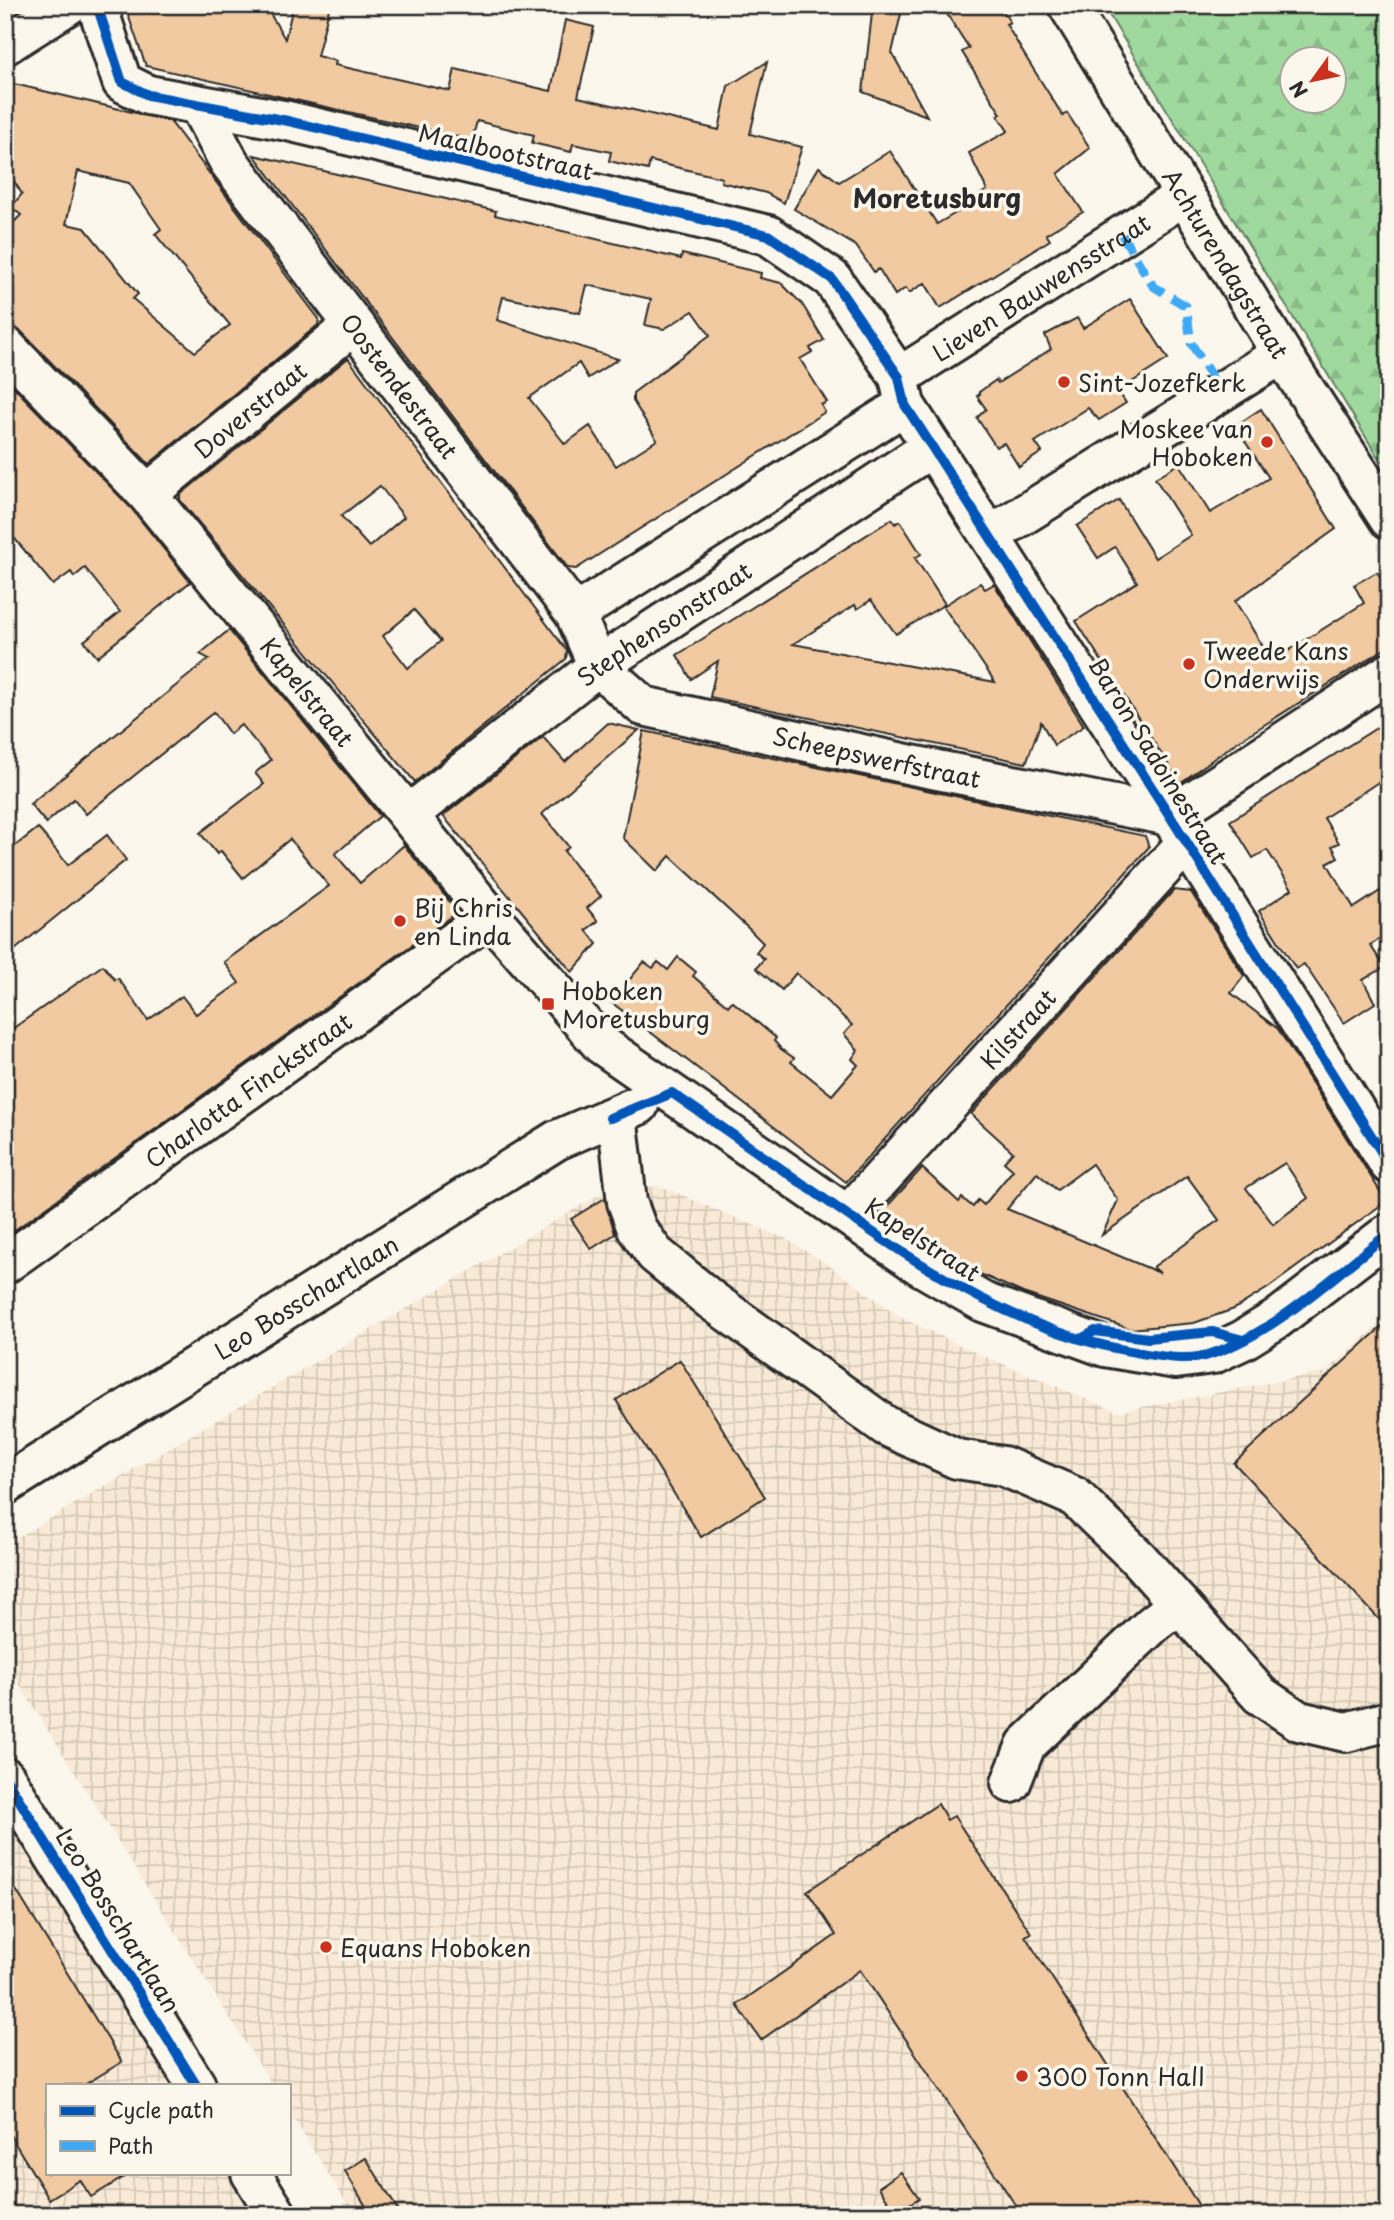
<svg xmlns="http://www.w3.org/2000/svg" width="1394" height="2220" font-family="'Playpen Sans',sans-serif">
<defs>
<pattern id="industrial-grid" width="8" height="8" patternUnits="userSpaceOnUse" patternTransform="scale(1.75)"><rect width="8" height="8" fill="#f8ead6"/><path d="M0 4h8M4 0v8" fill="none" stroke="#d5c9b8"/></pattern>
<pattern id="forest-firs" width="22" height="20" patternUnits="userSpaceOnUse" patternTransform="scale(1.75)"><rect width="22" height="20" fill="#9fd99e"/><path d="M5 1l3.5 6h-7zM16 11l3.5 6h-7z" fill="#89ba88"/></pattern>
</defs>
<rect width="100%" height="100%" fill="#fbf7ec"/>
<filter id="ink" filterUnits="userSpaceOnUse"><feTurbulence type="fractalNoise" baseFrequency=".0143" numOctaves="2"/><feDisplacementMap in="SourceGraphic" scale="14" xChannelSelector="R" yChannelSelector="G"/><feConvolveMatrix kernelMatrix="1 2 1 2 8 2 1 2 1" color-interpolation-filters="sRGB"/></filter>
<g filter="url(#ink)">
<g fill="url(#industrial-grid)">
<path d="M660 1186 786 1239 824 1262 902 1318 981 1355 1117 1412 1326 1372 1389 1315V2215H354L289 2111V2085H272L5 1662V1545L609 1189Z"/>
<path d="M5 1778 194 2085H47V2173H248L274 2215H5Z"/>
</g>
<path fill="url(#forest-firs)" stroke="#658264" stroke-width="2" fill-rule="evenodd" d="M1103 5H1389V457L1381 462ZM1292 60H1334V102H1292Z"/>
<g fill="#f1caa1" stroke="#2b2b2b" stroke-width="2" fill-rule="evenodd">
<path d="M139 5H265L285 39 293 7 330 5 317 56 336 61 335 65 450 91 455 69 551 91 565 20 594 27 578 97 719 130 728 86 767 62 750 134 802 147 784 203 766 193 721 182 722 178 650 161 648 170 609 161 611 152 573 144 571 152 532 143 534 135 477 121 472 140 146 66 127 12Z"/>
<path d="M873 5H903L892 53 927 116 863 92Z"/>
<path d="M941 5H999L1010 22 1006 24 1027 59 1063 116 1067 113 1090 148 1058 174 1083 212 1046 234 1050 240 940 308 925 283 909 293 906 288 895 295 879 269 874 272 856 246 794 209 819 167 839 182 890 151 937 224 971 204 970 201 987 190 969 153 1008 131 998 116 1001 114 962 52 969 48Z"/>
<path d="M14 84 170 121 319 319 318 325 149 464 21 331 5 325V231L21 215 11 207 22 194 5 167V90ZM78 171 129 183 161 229 155 234 230 325 195 352 133 299 138 294 85 228 66 224Z"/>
<path d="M254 155 446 199 496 211 495 215 681 259 682 254 761 273 760 278 781 283 802 304 824 340 810 348 812 352 800 359 827 402 821 405 825 412 576 569 568 568ZM587 285 651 299 645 325 664 329 693 311 710 335 633 393V401L657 440 616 466 590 426 565 444 529 398 579 363 588 378 618 359 497 320 503 297 580 313Z"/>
<path d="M1130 299 1168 359 1118 391 1126 403 1099 420 1088 408 1035 442 1042 452 1019 467 1004 443 996 447 977 418 986 409 977 396 980 394 979 392 996 380 998 383 1051 349 1045 335 1077 318 1083 328Z"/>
<path d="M348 358 567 651 566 659 415 782 180 500V495ZM380 486 404 517 369 547 341 516ZM414 610 441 641 408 668 383 636Z"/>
<path d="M5 378 131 508 190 582 97 657 84 641 120 612 85 568 74 577 71 572 53 585 5 527Z"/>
<path d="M1261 409 1336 529 1235 601 1272 661 1364 603 1354 585 1377 572 1389 590V646L1237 742 1180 783 1076 621 1137 582 1115 547 1098 558 1077 526 1119 500 1155 558 1191 535 1155 478 1179 464 1210 513 1269 478 1235 426Z"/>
<path d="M892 519 895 524 900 521 921 554 915 558 945 604 896 634 871 600 857 609 855 605 793 644 995 682 943 606 980 583 985 589 994 584 1084 726 1054 745 1041 722 1026 763 710 697 718 661 691 679 677 655Z"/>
<path d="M229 630 380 816 335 854 360 883 404 845 458 912 5 1237V1034L103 965 115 980 118 978 148 1020 182 996 196 1014 239 983 224 962 329 886 290 839 243 878 221 851 217 854 200 833 264 784 255 773 271 760 241 725 230 734 214 712 86 814 74 799 46 823 30 804 209 659 200 654Z"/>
<path d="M1389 720V775L1324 818 1339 843 1332 846 1338 857 1327 863 1354 908 1389 885V934L1370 945 1385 967 1363 980 1375 1003 1344 1023 1304 964 1296 969 1259 911 1292 889 1267 850 1253 858 1230 821Z"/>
<path d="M608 723 639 730 542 814 569 847 564 851 576 867 601 896 587 908 598 921 586 930 597 944 572 972 443 816 543 737 565 762Z"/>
<path d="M644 731 1145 836 1149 847 846 1182 611 1002 644 962 653 968 658 962 668 970 678 957 696 972 693 976 728 1006 732 1001 776 1038 774 1041 781 1049 794 1058 791 1062 832 1095 858 1065 852 1059 858 1050 844 1034 852 1025 796 973 782 990 756 968 764 959 756 952 763 943 749 929 670 856 657 871 623 838Z"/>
<path d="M38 828 68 865 107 835 126 860 5 958V854Z"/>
<path d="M1174 890 1191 892 1244 976 1231 993 1278 1029 1383 1196 1381 1205 1268 1288 1234 1309 1194 1323 1130 1329 1023 1293 973 1271 920 1239 883 1211 922 1168 959 1202 962 1198 973 1207 978 1200 984 1205 1013 1170 1004 1162 1013 1152 971 1114ZM1285 1163 1308 1198 1273 1224 1246 1188ZM1092 1164 1118 1200 1102 1235 1187 1176 1219 1220 1153 1267 1160 1273 1007 1209 1037 1173 1057 1190Z"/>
<path d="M605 1198 615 1234 591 1249 571 1219Z"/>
<path d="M1389 1320V1630L1234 1463Z"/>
<path d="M680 1360 765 1497 701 1537 616 1400Z"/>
<path d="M938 1804 947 1820 954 1816 1031 1933 1025 1936 1205 2215H1022L860 1970 761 2040 737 2005 836 1935 807 1891Z"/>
<path d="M5 1872 122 2062 84 2085H47V2173H131L91 2197 80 2180 49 2199 5 2127Z"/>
<path d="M366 2158 401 2215H371L345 2171Z"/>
<path d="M901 2172 919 2198 896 2213 879 2187Z"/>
</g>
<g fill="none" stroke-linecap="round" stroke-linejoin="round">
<g stroke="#2b2b2b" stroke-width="44">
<g id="minor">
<path d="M97 5 122 82 148 95 288 121 768 235 832 279 899 377 905 405 1170 816 1389 1164"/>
<path id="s1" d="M1068 5 1282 354 1389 519"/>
<path d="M5 45 68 5"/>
<path id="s2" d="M199 106 229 162 575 614 598 666 643 706 912 765 1170 816 1389 673"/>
<path id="s3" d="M5 346 147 494 490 916 602 1045 919 1265 983 1302 1105 1347 1176 1359 1213 1354 1243 1340 1277 1319 1389 1233"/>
<path id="s4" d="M899 377 1184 196"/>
<path id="s5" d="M147 494 353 325"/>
<path d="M991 535 1282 354"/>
<path d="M575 614 905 405"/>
<path id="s6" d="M408 815 598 666 932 447"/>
<path d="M617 1115 627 1202 637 1229 655 1254 711 1300 886 1426 957 1459 1003 1466 1075 1497 1137 1557 1260 1695 1299 1721 1346 1732 1389 1721"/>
<path id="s7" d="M848 1215 1187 842"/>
<path id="s8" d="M5 1264 490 916"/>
<path id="s9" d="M5 1485 557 1140 639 1105"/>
<path d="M5 1777 196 2085"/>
<path d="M1011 1783 1026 1745 1152 1625 1179 1604"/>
<path d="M251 2173 277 2215"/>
</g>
</g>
<use href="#minor" stroke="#fbf7ec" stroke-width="38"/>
<path stroke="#3fa9f5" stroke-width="9" stroke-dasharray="18 9" stroke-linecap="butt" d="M1122 235 1153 286 1186 306 1191 343 1221 392"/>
<g stroke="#fbf7ec" stroke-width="15">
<g id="cycleway">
<path d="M97 5 122 82 148 95 288 121 768 235 832 279 899 377 905 405 1170 816 1389 1164"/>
<path d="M610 1118 672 1093C726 1130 780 1168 833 1205 929 1272 1024 1335 1141 1353 1165 1357 1191 1362 1214 1353 1276 1332 1337 1273 1389 1233"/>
<path d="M1081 1339 1095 1331 1148 1338 1213 1332 1243 1340"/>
<path d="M5 1777 196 2085"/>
</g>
</g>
<use href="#cycleway" stroke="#0057b8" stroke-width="10"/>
</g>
</g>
<g fill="#c8321e" stroke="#fbf7ec" stroke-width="2.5">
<circle cx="1064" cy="382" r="7"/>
<circle cx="1267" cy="442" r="7"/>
<circle cx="1189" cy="664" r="7"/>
<circle cx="400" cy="921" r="7"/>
<rect x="541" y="997" width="14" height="14" rx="3.5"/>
<circle cx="326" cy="1947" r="7"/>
<circle cx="1022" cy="2076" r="7"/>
</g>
<g text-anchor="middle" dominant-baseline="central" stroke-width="7" stroke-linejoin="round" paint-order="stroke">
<g font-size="24" fill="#2b2b2b" stroke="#fbf7ec">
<text transform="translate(506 151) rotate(13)">Maalbootstraat</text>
<text stroke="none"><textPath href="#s1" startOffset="303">Achturendagstraat</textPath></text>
<text stroke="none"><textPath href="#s4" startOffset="168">Lieven Bauwensstraat</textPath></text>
<text stroke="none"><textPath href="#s2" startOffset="345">Oostendestraat</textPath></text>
<text stroke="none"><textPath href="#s5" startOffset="133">Doverstraat</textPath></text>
<text stroke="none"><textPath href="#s6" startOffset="320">Stephensonstraat</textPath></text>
<text stroke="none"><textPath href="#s3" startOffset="460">Kapelstraat</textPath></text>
<text stroke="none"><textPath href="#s2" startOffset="989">Scheepswerfstraat</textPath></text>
<text transform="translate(1159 760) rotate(58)">Baron Sadoinestraat</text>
<text stroke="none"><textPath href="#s7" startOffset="252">Kilstraat</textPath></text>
<text stroke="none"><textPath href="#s8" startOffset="299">Charlotta Finckstraat</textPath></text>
<text transform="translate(923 1239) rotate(33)">Kapelstraat</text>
<text stroke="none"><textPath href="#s9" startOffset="355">Leo Bosschartlaan</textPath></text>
<text transform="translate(119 1920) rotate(58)">Leo Bosschartlaan</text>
</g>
<g font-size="24" fill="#2b2b2b" stroke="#fbf7ec" text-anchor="start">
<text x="1078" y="382">Sint-Jozefkerk</text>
<text x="1253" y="428" text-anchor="end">Moskee van<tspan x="1253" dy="28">Hoboken</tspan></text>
<text x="1203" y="650">Tweede Kans<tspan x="1203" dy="28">Onderwijs</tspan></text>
<text x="414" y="907">Bij Chris<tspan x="414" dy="28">en Linda</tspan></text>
<text x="562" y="990">Hoboken<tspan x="562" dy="28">Moretusburg</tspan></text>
<text x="340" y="1947">Equans Hoboken</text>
<text x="1036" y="2076">300 Tonn Hall</text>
</g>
<g font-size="26" font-weight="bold" fill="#2b2b2b" stroke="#fbf7ec">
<text x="937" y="197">Moretusburg</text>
</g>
</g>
<rect width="1394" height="2220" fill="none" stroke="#fbf7ec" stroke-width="28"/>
<rect x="14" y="14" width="1366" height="2192" fill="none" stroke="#2b2b2b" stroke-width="2.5" filter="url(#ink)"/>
<rect x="46" y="2084" width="245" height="91" fill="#fbf7ec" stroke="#a8a59f" stroke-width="2"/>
<rect x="60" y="2106" width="35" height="10" fill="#0057b8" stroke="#a8a59f" stroke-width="2"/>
<text x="108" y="2118" font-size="21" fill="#2b2b2b">Cycle path</text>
<rect x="60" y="2141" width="35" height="10" fill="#3fa9f5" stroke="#a8a59f" stroke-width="2"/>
<text x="108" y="2154" font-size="21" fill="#2b2b2b">Path</text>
<g transform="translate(1313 80) rotate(237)"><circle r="33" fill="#fbf7ec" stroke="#a8a59f" stroke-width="2"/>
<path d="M0-5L12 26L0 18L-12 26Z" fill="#c8321e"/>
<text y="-10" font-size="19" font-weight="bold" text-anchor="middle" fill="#2b2b2b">N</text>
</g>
</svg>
